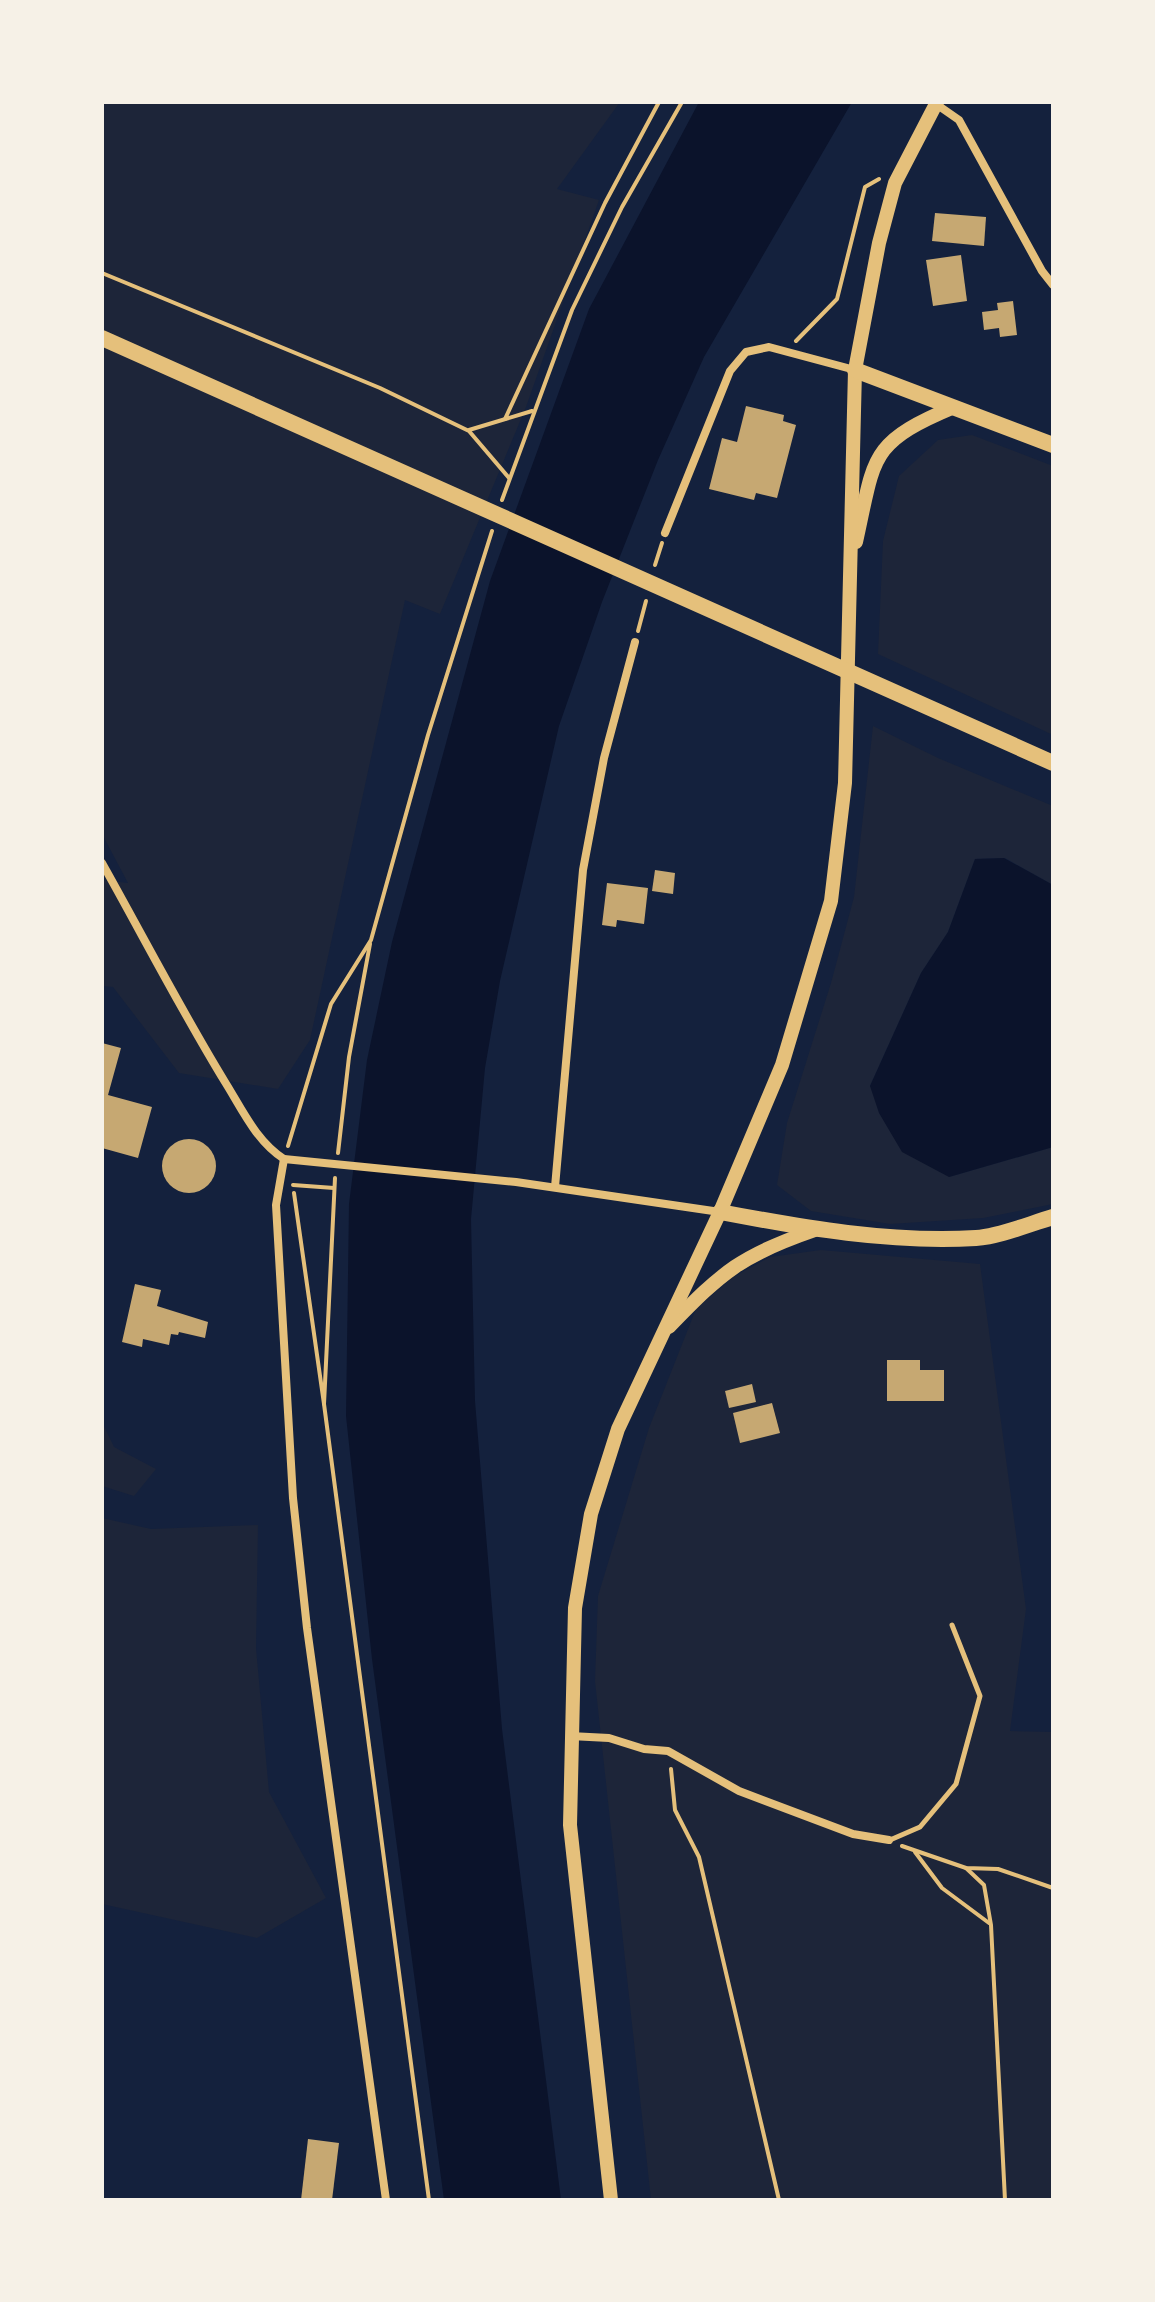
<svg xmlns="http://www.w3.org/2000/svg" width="1155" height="2302" font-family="Ubuntu,sans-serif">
<rect width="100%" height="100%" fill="#14213d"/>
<g fill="#1d2539">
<path d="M102 102H620L557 189 599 200 526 407 440 614 405 600 310 1040 278 1089 179 1073 113 987 102 986V880L128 883 102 834Z"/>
<path d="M972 435 1053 466V735L878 654 883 541 899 476 938 440Z"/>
<path d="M873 726 938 758 1053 806V885L1005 858 975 859 948 932 921 973 870 1086 949 1177 1053 1147V1204L983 1218 890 1224 811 1211 777 1185 787 1123 831 983 854 897Z"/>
<path d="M821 1250 980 1264 1026 1609 1010 1731 1053 1732V2200H651L595 1681 598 1596 649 1428 696 1309 733 1277 770 1257Z"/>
<path d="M102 1422 114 1447 156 1469 134 1496 102 1486Z"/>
<path d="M102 1518 151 1529 258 1525 256 1648 269 1792 326 1898 257 1938 102 1904Z"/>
</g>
<g fill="#0b132b">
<path d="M699 102H852L704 357 658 460 602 602 559 726 500 981 485 1068 471 1219 475 1401 502 1729 561 2200H444L372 1659 346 1416 349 1204 367 1060 392 942 490 581 589 309Z"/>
<path d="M1004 858 1053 885V1147L949 1177 902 1152 879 1113 870 1086 921 973 948 932 975 859Z"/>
</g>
<g fill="#c6a872">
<path d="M935 213 986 217 984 246 932 241Z"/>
<path d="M961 255 967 301 933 306 926 260Z"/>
<path d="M1013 301 1017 335 1000 337 999 328 984 330 982 312 998 310 997 303Z"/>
<path d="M746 406 784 415 783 421 796 425 777 498 756 493 754 500 709 489 722 438 737 442Z"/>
<path d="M655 870 675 873 673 894 652 891Z"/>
<path d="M607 883 648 888 644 924 617 920 616 927 602 925Z"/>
<path d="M102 1043 121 1048 108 1095 152 1107 138 1158 102 1148Z"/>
<circle cx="189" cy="1166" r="27"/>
<path d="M135 1284 161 1290 157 1306 208 1322 205 1338 179 1332 178 1335 171 1334 169 1345 143 1339 142 1347 122 1342Z"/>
<path d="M887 1360H920V1370H944V1401H887Z"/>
<path d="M752 1384 756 1402 729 1408 725 1391Z"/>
<path d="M772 1403 780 1433 740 1443 733 1413Z"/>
<path d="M308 2139 339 2143 332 2200H301Z"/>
</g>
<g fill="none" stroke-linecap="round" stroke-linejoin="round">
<g stroke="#e5c07b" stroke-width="4">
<path d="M102 273 380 388 469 431 509 478"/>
<path d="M796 341 837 299 865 187 879 179"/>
<path d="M505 419 605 203 659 102"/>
<path d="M469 430 532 411"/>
<path d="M502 500 572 310 622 207 682 102"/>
<path d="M655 565 662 543"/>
<path d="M638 631 646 601"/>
<path d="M288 1146 331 1004 371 940 428 735 492 531"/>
<path d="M338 1153 349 1057 370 944"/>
<path d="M335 1178 324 1404 429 2200"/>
<path d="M293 1185 334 1188"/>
<path d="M294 1193 324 1404"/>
<path d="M671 1769 675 1810 699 1857 779 2200"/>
<path d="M902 1846 966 1868 998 1869 1053 1888"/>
<path d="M915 1852 942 1888 989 1923"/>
<path d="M966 1868 984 1885 991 1925 1005 2200"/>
</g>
<path stroke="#e5c07b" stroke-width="5" d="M890 1840 920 1827 956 1784 980 1696 952 1625"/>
<g stroke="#e5c07b" stroke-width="8">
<path d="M936 104 959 120 1042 271 1053 285"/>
<path d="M665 533 730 371 746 352 769 347 855 370"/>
<path d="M102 863C143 936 181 1010 225 1082 242 1109 256 1141 284 1159L516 1182 720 1212"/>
<path d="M284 1159 276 1205 293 1498 307 1628 386 2200"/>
<path d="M555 1187 583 870 604 758 635 642"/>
<path d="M570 1736 609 1738 644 1749 668 1751 739 1791 853 1834 889 1840"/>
</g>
<g stroke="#e5c07b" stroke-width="14">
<path d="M856 542C875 457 868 443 954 407"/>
<path d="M669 1327C723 1271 742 1255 815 1230"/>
<path d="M611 2200 570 1825 575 1608 591 1514 618 1429 720 1212 782 1065 831 901 845 783 855 370 879 243 895 183 937 102"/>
</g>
<g stroke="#e5c07b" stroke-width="16">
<path d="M102 338 1053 763"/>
<path d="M855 370 1053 445"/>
<path d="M720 1212C804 1228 890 1243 976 1238 1001 1236 1029 1224 1053 1217"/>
</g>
</g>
<rect width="1155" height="2302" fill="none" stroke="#f6f1e7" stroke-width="208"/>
</svg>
